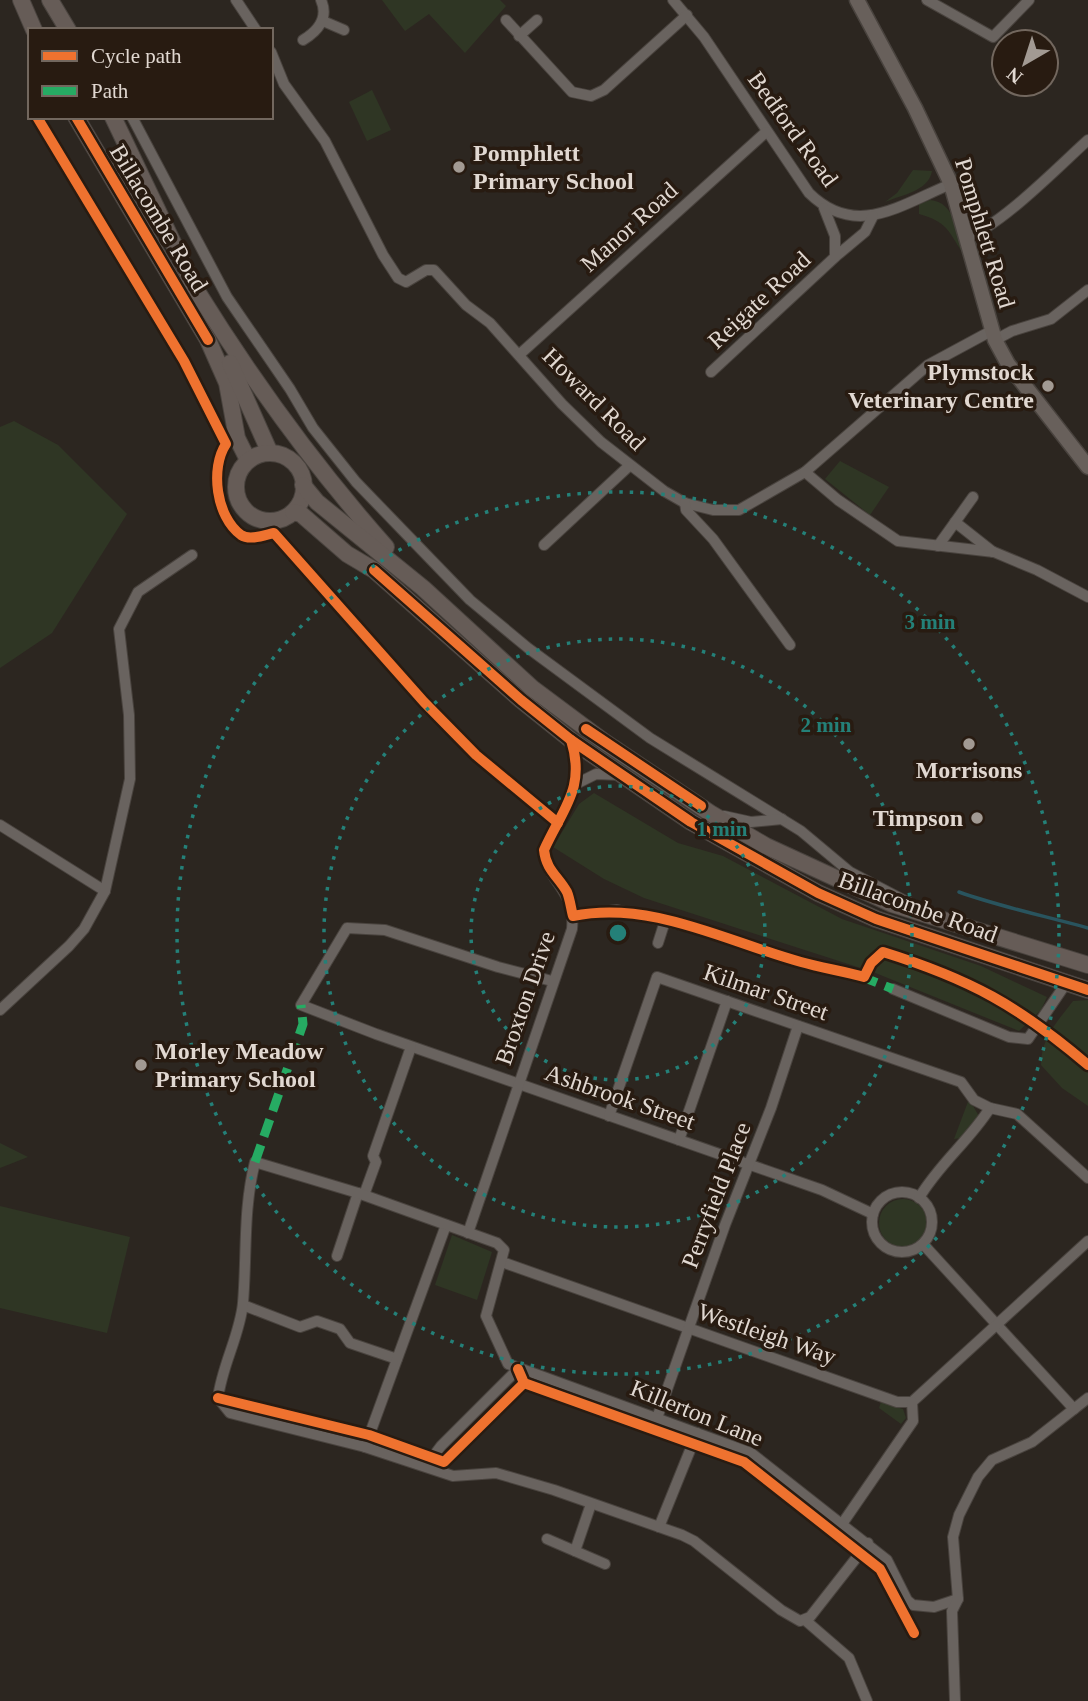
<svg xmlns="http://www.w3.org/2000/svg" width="1088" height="1701" font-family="Georgia,serif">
<rect width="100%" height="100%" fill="#2c2620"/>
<g fill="#2f3624">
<path d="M382 0H500L506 6 465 53 429 14 405 31Z"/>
<path d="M372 90 391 130 367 141 349 102Z"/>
<path d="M913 170 932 171C929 191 901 195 885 202L897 193Z"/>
<path d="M930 200C955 202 957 232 962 252 948 230 947 222 919 214V204Z"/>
<path d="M14 421 58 445 127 514 52 633 0 668V427Z"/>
<path d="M840 461 889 487 870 515 825 479Z"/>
<path d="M594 793 678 843 723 856 842 919 981 966 1047 997 1041 1010 1019 1031 873 972 644 898 604 879 553 847 579 804Z"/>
<path d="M1088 1000V1106L1062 1088 1041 1065C1041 1038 1057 1022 1073 1001Z"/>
<path d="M969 1099 980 1118 961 1138 954 1139Z"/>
<path d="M0 1143 28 1157 0 1168Z"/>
<circle cx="903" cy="1223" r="24"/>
<path d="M0 1206 130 1237 107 1333 0 1308Z"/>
<path d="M452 1235 492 1252 477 1300 435 1285Z"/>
<path d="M881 1402 903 1409 906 1418 901 1424 879 1408Z"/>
</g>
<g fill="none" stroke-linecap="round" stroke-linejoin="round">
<path stroke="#29545e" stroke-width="3.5" d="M959 892C1001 907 1045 916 1088 928"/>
<g stroke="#49433e" stroke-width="12">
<g id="street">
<path d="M236 0 256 30"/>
<path d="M673 0 704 37 809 193C856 239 900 205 951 184"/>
<path d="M927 0 993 37 1029 0"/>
<path d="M506 20 572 92 591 96 604 90 687 15"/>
<path d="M323 21 344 30"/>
<path d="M519 36 537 20"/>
<path d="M303 40C318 31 329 18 321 0"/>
<path d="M271 52 284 84 325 141 383 255 398 278 406 282 426 270H434L466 305 490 323 562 404 601 442 664 491 685 503 713 510H739L805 472 928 365 991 331"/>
<path d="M132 117 227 297 290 389 313 428 356 482 470 600 528 648 650 738 801 831 850 872 911 904"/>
<path d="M965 238C999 228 1060 165 1088 140"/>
<path d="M835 257 865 232 873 216"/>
<path d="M995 340 1012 331 1051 319 1088 290"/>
<path d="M520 354 766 132"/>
<path d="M711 372 835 257V236L824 208"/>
<path d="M805 472 838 500 898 541 994 552 1037 570 1088 597"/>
<path d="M685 503 686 510 713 539 790 645"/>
<path d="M955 522 993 552"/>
<path d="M544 545 629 466"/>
<path d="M938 546 973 497"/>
<path d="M576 784 596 774 620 775"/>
<path d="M724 816 751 822 782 819"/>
<path d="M0 825 105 891"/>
<path d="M573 916 617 910 682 925"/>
<path d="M658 943 665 921"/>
<path d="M552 981 498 967 385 930 347 928 301 1005 376 1034 822 1190 873 1214"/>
<path d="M893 989 1009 1037 1028 1039 1067 982"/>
<path d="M0 1010 69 946 84 929 105 891 130 779 129 715 119 629 138 592 192 555"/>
<path d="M609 1116 657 977 961 1082 974 1100 990 1108 1017 1114 1088 1178"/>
<path d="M679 1140 727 1001"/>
<circle cx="902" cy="1222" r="30"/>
<path d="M364 1195 376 1162 373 1156 411 1047"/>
<path d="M919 1198C939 1164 969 1141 990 1108"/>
<path d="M468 1233 572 929C576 889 547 883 544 850 563 809 586 788 571 740"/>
<path d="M923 1244 1074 1409"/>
<path d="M337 1256 358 1193"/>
<path d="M502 1262 897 1402H912L1088 1241"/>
<path d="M243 1305 300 1327 317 1321 340 1329 350 1343 397 1359"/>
<path d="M657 1418 725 1225 771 1108 798 1026"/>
<path d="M365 1447 446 1225"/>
<path d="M426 1466 441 1446 518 1369"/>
<path d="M842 1524 913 1421 912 1402"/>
<path d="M659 1527 697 1433"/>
<path d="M547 1539 605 1564"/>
<path d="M868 1543 810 1617 800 1621 781 1610 694 1541 682 1535 554 1490 496 1473 453 1476 365 1447 230 1413 218 1398C222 1365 240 1335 243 1303 247 1255 243 1209 255 1162L358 1193 497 1243 504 1250 486 1316 508 1364 751 1453 887 1560 907 1600 913 1605 934 1607 958 1599"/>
<path d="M575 1551 591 1504"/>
<path d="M805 1620 849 1658 867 1701"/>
<path d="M955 1701 952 1611 958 1599 953 1537 959 1515 978 1477 992 1460 1032 1442 1088 1398"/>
</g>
</g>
<g stroke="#49433e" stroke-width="17">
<path id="secondary" d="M857 0 915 108 951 184 995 340 1008 364 1088 467"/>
</g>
<g stroke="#49433e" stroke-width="18">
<g id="primary">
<path d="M21 0 34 30"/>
<path d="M50 0 68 30"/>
<path d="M76 117 208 340 227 383 237 438 248 460"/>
<path d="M113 117 198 295"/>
<path d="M195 288C252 380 314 466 386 547"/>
<path d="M230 363 270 453"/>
<circle cx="270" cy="487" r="34"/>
<path d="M303 485 317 502 423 588 532 688 603 741 710 813 766 846 892 904 1088 965"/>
<path d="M293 512 301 514 347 554 374 570 521 700 571 740 691 822 818 893 876 919 1088 990"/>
</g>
</g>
<use href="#street" stroke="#69635f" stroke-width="10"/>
<use href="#secondary" stroke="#68605b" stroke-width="14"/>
<use href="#primary" stroke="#665c57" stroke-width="16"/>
<g stroke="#26ab63" stroke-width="9" stroke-dasharray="18 9" stroke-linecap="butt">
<path d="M860 976 893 989"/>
<path d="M255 1162 303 1024 301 1005"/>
</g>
<g stroke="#281b11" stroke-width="15">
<g id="cycleway">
<path d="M37 117 184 361 226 444C210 468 216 517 241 535 250 541 265 535 274 533L424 702 476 755 558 823"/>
<path d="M76 117 208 340"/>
<path d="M374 570 521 700 571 740 691 822 818 893 876 919 1088 990"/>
<path d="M586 729 701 806"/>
<path d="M571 740C586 788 563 808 544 850 546 870 558 876 567 892 570 899 571 909 573 916 652 900 727 942 801 962 822 968 843 971 864 977L871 963 883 952C970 979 1019 1006 1088 1065"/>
<path d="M518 1369 524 1383 744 1462 880 1569 914 1633"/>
<path d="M218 1398 369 1435 444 1462 524 1383"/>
</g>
</g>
<use href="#cycleway" stroke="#ef722f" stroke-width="10"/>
</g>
<g fill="none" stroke="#248078" stroke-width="3.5" stroke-dasharray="3.5 7">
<circle cx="618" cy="933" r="147"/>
<circle cx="618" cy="933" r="294"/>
<circle cx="618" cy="933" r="441"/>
</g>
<g fill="#a29a93" stroke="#281b11" stroke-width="2.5">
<circle cx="459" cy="167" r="7"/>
<circle cx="1048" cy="386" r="7"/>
<circle cx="969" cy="744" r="7"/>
<circle cx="977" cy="818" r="7"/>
<circle cx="141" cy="1065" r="7"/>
</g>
<g text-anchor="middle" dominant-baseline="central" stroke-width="7" stroke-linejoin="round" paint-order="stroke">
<g font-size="24" fill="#e1d8d1" stroke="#281b11">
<text transform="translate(793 129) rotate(54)">Bedford Road</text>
<text transform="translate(159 218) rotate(59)">Billacombe Road</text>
<text transform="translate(629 227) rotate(-42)">Manor Road</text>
<text transform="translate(985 233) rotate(73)">Pomphlett Road</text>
<text transform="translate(759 300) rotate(-43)">Reigate Road</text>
<text transform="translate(594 399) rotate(45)">Howard Road</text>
<text transform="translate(918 907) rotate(20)">Billacombe Road</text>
<text transform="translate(766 992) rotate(19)">Kilmar Street</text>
<text transform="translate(525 998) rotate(-71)">Broxton Drive</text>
<text transform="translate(620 1097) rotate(19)">Ashbrook Street</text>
<text transform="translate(716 1195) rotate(-69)">Perryfield Place</text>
<text transform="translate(767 1334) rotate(19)">Westleigh Way</text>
<text transform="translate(697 1413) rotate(22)">Killerton Lane</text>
</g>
<g font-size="24" font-weight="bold" fill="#e1d8d1" stroke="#281b11" text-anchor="start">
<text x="473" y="153">Pomphlett<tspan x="473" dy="28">Primary School</tspan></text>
<text x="1034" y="372" text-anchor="end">Plymstock<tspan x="1034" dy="28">Veterinary Centre</tspan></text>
<text x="969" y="770" text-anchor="middle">Morrisons</text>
<text x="963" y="818" text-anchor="end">Timpson</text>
<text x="155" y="1051">Morley Meadow<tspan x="155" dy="28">Primary School</tspan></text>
</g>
</g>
<circle cx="618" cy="933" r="10" fill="#248078" stroke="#281b11" stroke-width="3.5"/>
<g font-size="21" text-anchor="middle" font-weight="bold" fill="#248078" stroke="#281b11" stroke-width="7" stroke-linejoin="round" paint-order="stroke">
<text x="930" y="629">3 min</text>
<text x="826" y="732">2 min</text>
<text x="722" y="836">1 min</text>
</g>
<rect x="28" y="28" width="245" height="91" fill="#281b11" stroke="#72675e" stroke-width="2"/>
<rect x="42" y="51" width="35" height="10" fill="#ef722f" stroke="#72675e" stroke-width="2"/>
<text x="91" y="63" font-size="21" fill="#e1d8d1">Cycle path</text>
<rect x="42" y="86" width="35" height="10" fill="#26ab63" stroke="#72675e" stroke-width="2"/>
<text x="91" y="98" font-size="21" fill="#e1d8d1">Path</text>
<g transform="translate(1025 63) rotate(219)"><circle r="33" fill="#281b11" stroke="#72675e" stroke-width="2"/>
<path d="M0-5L12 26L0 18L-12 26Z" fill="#a29a93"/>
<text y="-10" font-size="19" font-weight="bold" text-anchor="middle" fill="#e1d8d1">N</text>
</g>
</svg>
